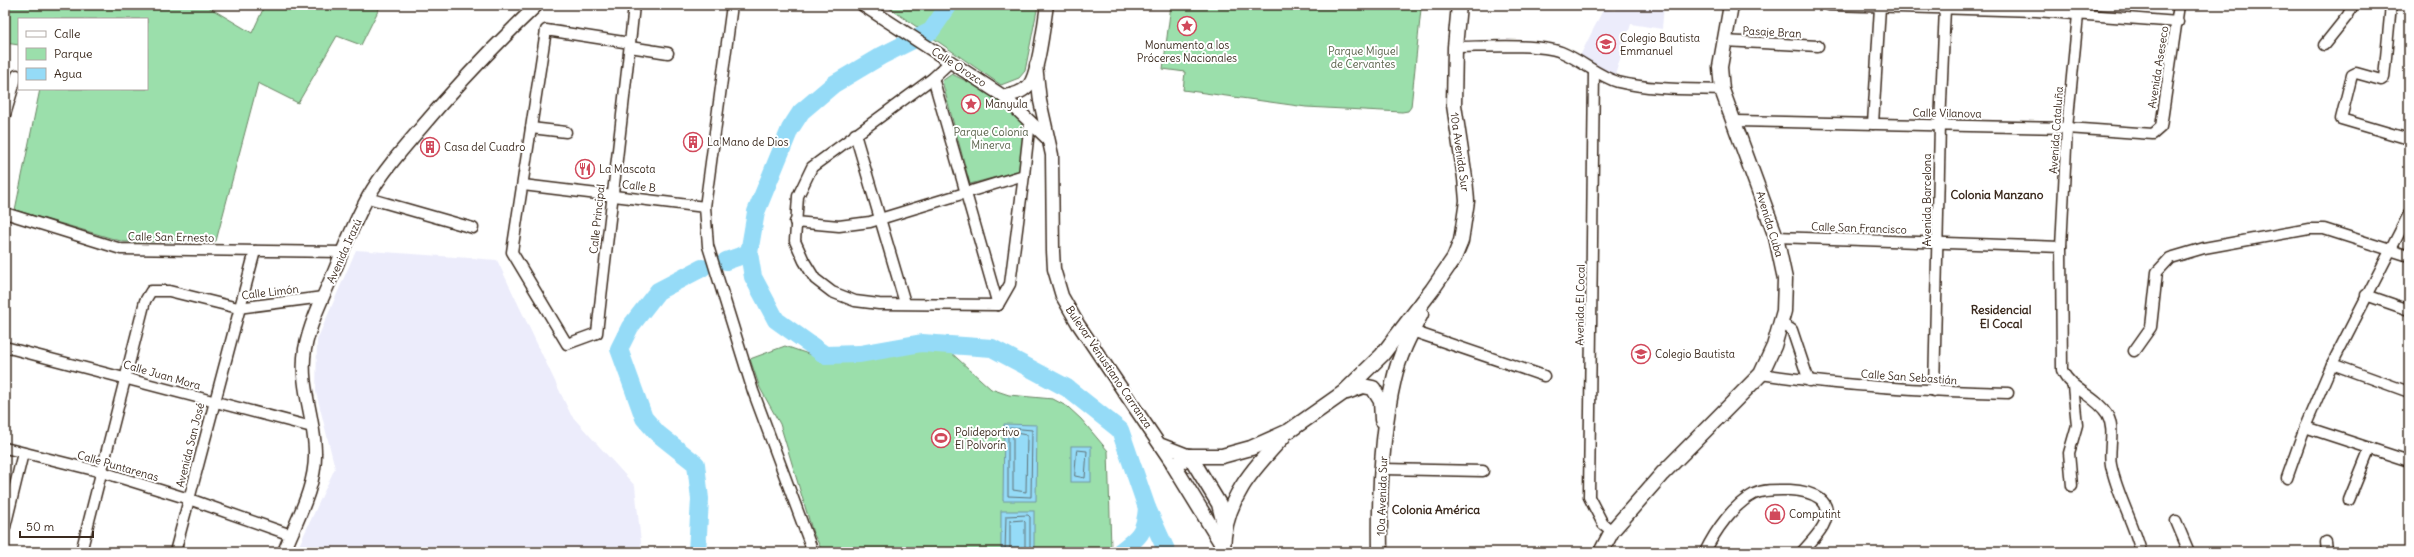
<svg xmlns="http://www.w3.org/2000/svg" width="2414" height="557" font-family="Delius,sans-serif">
<rect width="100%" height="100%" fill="#fff"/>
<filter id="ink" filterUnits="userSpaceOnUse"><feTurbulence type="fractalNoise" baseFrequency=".025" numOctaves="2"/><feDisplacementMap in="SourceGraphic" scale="8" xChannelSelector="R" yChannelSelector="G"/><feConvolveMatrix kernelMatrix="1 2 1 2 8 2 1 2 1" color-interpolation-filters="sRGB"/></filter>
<g filter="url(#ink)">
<g fill="#ececfb">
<path d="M1617 5H1664L1662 29 1631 24 1615 75 1594 68 1579 58 1604 8 1616 11Z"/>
<path d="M356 250 497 260 571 415 635 486 642 552H296L335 468 316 392 317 340Z"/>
</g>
<g fill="#9bdfab" stroke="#6b8464">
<path d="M5 5H205L252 33 265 5H381L361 45 337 36 298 103 258 83 216 241 124 242 15 210 40 89H147V19H19V45L5 43Z"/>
<path d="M885 5H1038L1025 71 1019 78 1001 85Z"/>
<path d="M1171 5H1418L1421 9 1411 107 1408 111 1402 112 1306 107 1183 90 1185 72 1163 69Z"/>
<path d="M952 74C975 86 1018 103 1024 131 1027 142 1021 159 1019 171L970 184 942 81Z"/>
<path d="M785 346 820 358 872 357 920 347 947 349 991 389 1009 395 1053 399 1068 407 1081 419 1108 451 1111 548 1107 552H823L813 533 780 424 760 388 750 359Z"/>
</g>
<g fill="#95dbf7" stroke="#7194a0">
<path d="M1004 424 1037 425 1036 501H1003Z"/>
<rect x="1071" y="446" width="20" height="36"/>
<rect x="1001" y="511" width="33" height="41"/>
</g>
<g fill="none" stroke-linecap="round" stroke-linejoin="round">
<g stroke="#5f7175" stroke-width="1">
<path d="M1010 428 1032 430 1031 497 1008 496V430Z"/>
<path d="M1015 433 1027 435 1026 492 1013 490V435Z"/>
<path d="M1077 450 1087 451 1085 478 1075 476Z"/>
<path d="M1005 552 1006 516 1028 515 1030 517V552"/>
<path d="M1010 552V521L1023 520 1025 522V552"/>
</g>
<g stroke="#95dbf7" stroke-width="18">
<path d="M949 5 931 31 881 56 834 84 801 112 790 129 756 212 749 253 753 277 776 320 825 355 860 354 922 343 992 348 1067 388 1120 430 1147 508 1167 552"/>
<path d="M726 261 749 253"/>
<path d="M697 552 700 499 696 464 657 433 644 418 619 349 630 327 658 291 702 268"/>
<path d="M1120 552C1139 537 1145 533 1147 508"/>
</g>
<g stroke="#3b2a1e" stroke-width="13">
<g id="minor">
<path d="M732 5 705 207 708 246 753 391 813 552"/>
<path d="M1829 5 2036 11 2178 22"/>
<path d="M2391 5 2384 78 2381 80 2356 73 2352 75 2341 119 2409 139"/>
<path d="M2078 15 2067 128 2061 247 2062 370C2071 390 2095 395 2107 414 2116 429 2108 449 2111 465 2117 495 2134 523 2141 552"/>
<path d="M1724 41 1818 46"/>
<path d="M630 43 546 30 512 252 567 344 597 333C609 223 623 114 634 5"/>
<path d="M2324 45 2348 15 2353 5"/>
<path d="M630 47 668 53"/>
<path d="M1455 47C1482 47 1537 43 1561 52 1581 60 1598 76 1618 82 1651 90 1689 89 1722 90"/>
<path d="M950 62 933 78 812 167 798 196 795 241 804 261 815 279 832 292 855 301 879 304 998 305"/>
<path d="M1594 71 1589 497 1603 524 1612 531"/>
<path d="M933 78 998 305"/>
<path d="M5 115 17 75"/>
<path d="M1735 121 2067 128 2153 134 2161 127 2179 5"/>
<path d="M1873 124 1880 7"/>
<path d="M531 128 566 132"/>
<path d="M855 134 905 303"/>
<path d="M523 185 705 207"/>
<path d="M368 198 473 228"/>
<path d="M5 213 121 249 343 252"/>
<path d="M795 222 839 226 870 222 1024 175 1030 121"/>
<path d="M1776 237 2061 247"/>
<path d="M2366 295 2409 310"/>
<path d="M998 305 1010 284 1024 175"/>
<path d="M1781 323 1792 330 1809 381"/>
<path d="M1412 331 1544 376"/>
<path d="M5 347 312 427"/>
<path d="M2134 351 2151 327 2157 272 2170 258 2204 248 2309 229H2324L2409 256"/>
<path d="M2332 364 2409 392"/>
<path d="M1761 374C1842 386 1925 391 2008 393"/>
<path d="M1934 391 1940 125 1945 8"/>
<path d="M2305 427 2409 461"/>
<path d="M5 448 102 472 189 499 291 535"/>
<path d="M1383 469 1483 471"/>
<path d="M2287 478 2305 427 2332 364 2409 214"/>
<path d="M2072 486 2069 453 2077 425 2073 386"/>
<path d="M2349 500 2370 448"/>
<path d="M2176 521 2189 552"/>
<path d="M5 527 23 453"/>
<path d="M2326 542 2327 552"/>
<path d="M81 552 145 301 151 291H169L238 308 323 297"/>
<path d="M175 552 255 251"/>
<path d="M1705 552C1715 531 1733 505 1754 494 1765 489 1778 490 1790 490 1810 491 1837 499 1823 526 1818 535 1809 544 1802 552"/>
</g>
</g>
<g stroke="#3b2a1e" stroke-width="15">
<g id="tertiary">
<path d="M863 5 1003 96 1047 138"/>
<path d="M1036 65 1040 101 1052 155 1053 251 1054 269 1062 296 1078 324 1174 466"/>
<path d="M1003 96C1013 95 1022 93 1029 85 1039 72 1044 23 1047 5"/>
<path d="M1162 445 1190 456"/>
<path d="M284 552C296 521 316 487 315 453 315 417 299 387 305 349 310 323 323 297 334 272 344 247 355 221 368 197 382 173 401 151 420 129 457 85 495 45 537 5"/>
</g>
</g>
<g stroke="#3b2a1e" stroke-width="17">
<g id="secondary">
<path d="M1347 392 1363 386 1373 388 1381 401 1382 420"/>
<path d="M1190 456 1219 504 1225 528"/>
<path d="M1223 546 1174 466 1190 456H1222L1251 448 1289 431 1343 393 1382 355 1432 290 1454 258 1461 241 1467 201 1465 178 1454 105 1455 47 1459 5"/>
<path d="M1223 549C1224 500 1252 470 1283 437"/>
<path d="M1380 552C1379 495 1381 434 1394 379 1399 356 1410 335 1421 314"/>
<path d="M1601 552 1612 531 1662 474 1761 374 1774 346 1784 311 1785 279 1776 237 1722 90 1720 67 1731 5"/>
</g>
</g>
<use href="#minor" stroke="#fff" stroke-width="10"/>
<use href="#tertiary" stroke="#fff" stroke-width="12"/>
<use href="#secondary" stroke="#fff" stroke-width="14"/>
</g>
</g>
<defs>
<g id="sight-ring" transform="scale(1)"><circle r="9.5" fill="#fff" stroke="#d1495b" stroke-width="1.5"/><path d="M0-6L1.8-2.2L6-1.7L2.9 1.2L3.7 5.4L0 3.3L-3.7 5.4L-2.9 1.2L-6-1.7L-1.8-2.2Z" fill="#d1495b"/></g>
<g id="school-ring" transform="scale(1)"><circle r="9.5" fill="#fff" stroke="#d1495b" stroke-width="1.5"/><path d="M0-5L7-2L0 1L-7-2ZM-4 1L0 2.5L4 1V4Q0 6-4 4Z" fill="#d1495b"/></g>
<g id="building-ring" transform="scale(1)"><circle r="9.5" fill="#fff" stroke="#d1495b" stroke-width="1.5"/><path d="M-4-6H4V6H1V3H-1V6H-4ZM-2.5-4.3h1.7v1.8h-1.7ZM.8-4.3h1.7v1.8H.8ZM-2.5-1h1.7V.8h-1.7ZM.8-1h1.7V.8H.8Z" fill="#d1495b"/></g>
<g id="restaurant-ring" transform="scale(1)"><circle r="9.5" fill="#fff" stroke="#d1495b" stroke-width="1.5"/><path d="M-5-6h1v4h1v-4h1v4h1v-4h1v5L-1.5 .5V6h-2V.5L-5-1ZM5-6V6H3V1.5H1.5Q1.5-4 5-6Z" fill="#d1495b"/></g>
<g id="stadium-ring" transform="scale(1)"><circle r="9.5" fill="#fff" stroke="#d1495b" stroke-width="1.5"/><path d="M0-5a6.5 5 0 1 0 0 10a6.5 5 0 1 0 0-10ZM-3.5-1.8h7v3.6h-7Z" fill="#d1495b"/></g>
<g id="shop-ring" transform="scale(1)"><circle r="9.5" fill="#fff" stroke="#d1495b" stroke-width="1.5"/><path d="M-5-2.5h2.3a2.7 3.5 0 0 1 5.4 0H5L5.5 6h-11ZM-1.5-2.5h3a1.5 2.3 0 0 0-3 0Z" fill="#d1495b"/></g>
</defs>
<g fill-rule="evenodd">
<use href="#sight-ring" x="1187" y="26"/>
<use href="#school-ring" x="1606" y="44"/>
<use href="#sight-ring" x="971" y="104"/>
<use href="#building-ring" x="693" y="142"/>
<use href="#building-ring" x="430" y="147"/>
<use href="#restaurant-ring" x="585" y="169"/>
<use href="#school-ring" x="1641" y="354"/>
<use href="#stadium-ring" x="941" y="438"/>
<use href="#shop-ring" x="1775" y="514"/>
</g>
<g text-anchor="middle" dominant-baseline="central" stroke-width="4" stroke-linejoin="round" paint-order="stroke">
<g font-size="11" fill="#3b2a1e" stroke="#fff">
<text transform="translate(1772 32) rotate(3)">Pasaje Bran</text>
<text transform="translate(959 67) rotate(33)">Calle Orozco</text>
<text transform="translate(2158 67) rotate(-81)">Avenida Aseseco</text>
<text transform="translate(1947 113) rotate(1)">Calle Vilanova</text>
<text transform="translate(2056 130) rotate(-86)">Avenida Cataluña</text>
<text transform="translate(1460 152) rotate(82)">10a Avenida Sur</text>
<text transform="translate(639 186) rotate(7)">Calle B</text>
<text transform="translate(1927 200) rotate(-90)">Avenida Barcelona</text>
<text transform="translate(597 219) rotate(-84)">Calle Principal</text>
<text transform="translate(1770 224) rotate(73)">Avenida Cuba</text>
<text transform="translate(1859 228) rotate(2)">Calle San Francisco</text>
<text transform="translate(171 237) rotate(1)">Calle San Ernesto</text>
<text transform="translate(344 251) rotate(-66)">Avenida Irazú</text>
<text transform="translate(270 292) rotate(-7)">Calle Limón</text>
<text transform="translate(1580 305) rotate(-89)">Avenida El Cocal</text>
<text transform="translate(1109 367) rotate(56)">Bulevar Venustiano Carranza</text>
<text transform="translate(162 375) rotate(16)">Calle Juan Mora</text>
<text transform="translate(1909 377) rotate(4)">Calle San Sebastián</text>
<text transform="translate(190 445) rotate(-76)">Avenida San José</text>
<text transform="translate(118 466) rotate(16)">Calle Puntarenas</text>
<text transform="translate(1382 496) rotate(-88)">10a Avenida Sur</text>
</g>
<g font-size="11" fill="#3b2a1e" stroke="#fff" text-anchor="start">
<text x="1620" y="38">Colegio Bautista<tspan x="1620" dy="13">Emmanuel</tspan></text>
<text x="1187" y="45" text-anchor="middle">Monumento a los<tspan x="1187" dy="13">Próceres Nacionales</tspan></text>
<text x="985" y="104">Manyula</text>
<text x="707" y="142">La Mano de Dios</text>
<text x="444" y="147">Casa del Cuadro</text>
<text x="599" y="169">La Mascota</text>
<text x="1655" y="354">Colegio Bautista</text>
<text x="955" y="432">Polideportivo<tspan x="955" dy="13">El Polvorín</tspan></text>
<text x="1789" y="514">Computint</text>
</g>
<g font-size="11" fill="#586048" stroke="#fff">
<text x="1363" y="51">Parque Miguel<tspan x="1363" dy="13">de Cervantes</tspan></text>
<text x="991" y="132">Parque Colonia<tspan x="991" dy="13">Minerva</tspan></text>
</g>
<g font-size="12" font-weight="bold" fill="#3b2a1e" stroke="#fff">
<text x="1997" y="194">Colonia Manzano</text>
<text x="2001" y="309">Residencial<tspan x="2001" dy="14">El Cocal</tspan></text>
<text x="1436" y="509">Colonia América</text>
</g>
</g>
<rect width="2414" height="557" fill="none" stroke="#fff" stroke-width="20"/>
<rect x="10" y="10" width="2394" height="537" fill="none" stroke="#3b2a1e" stroke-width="1.5" filter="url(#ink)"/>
<rect x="18" y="18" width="130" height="72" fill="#ffffff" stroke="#b1aaa5"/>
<rect x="26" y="31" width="20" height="6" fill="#ffffff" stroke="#b1aaa5"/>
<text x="54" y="38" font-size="12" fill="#3b2a1e">Calle</text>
<rect x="26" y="48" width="20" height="12" fill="#9bdfab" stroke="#b1aaa5"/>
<text x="54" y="58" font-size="12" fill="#3b2a1e">Parque</text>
<rect x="26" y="68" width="20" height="12" fill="#95dbf7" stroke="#b1aaa5"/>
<text x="54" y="78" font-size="12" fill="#3b2a1e">Agua</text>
<path d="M20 531v6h73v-6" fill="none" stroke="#3b2a1e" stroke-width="2"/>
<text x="26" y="531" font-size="12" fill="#3b2a1e" stroke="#ffffff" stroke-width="3" paint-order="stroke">50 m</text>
</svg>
